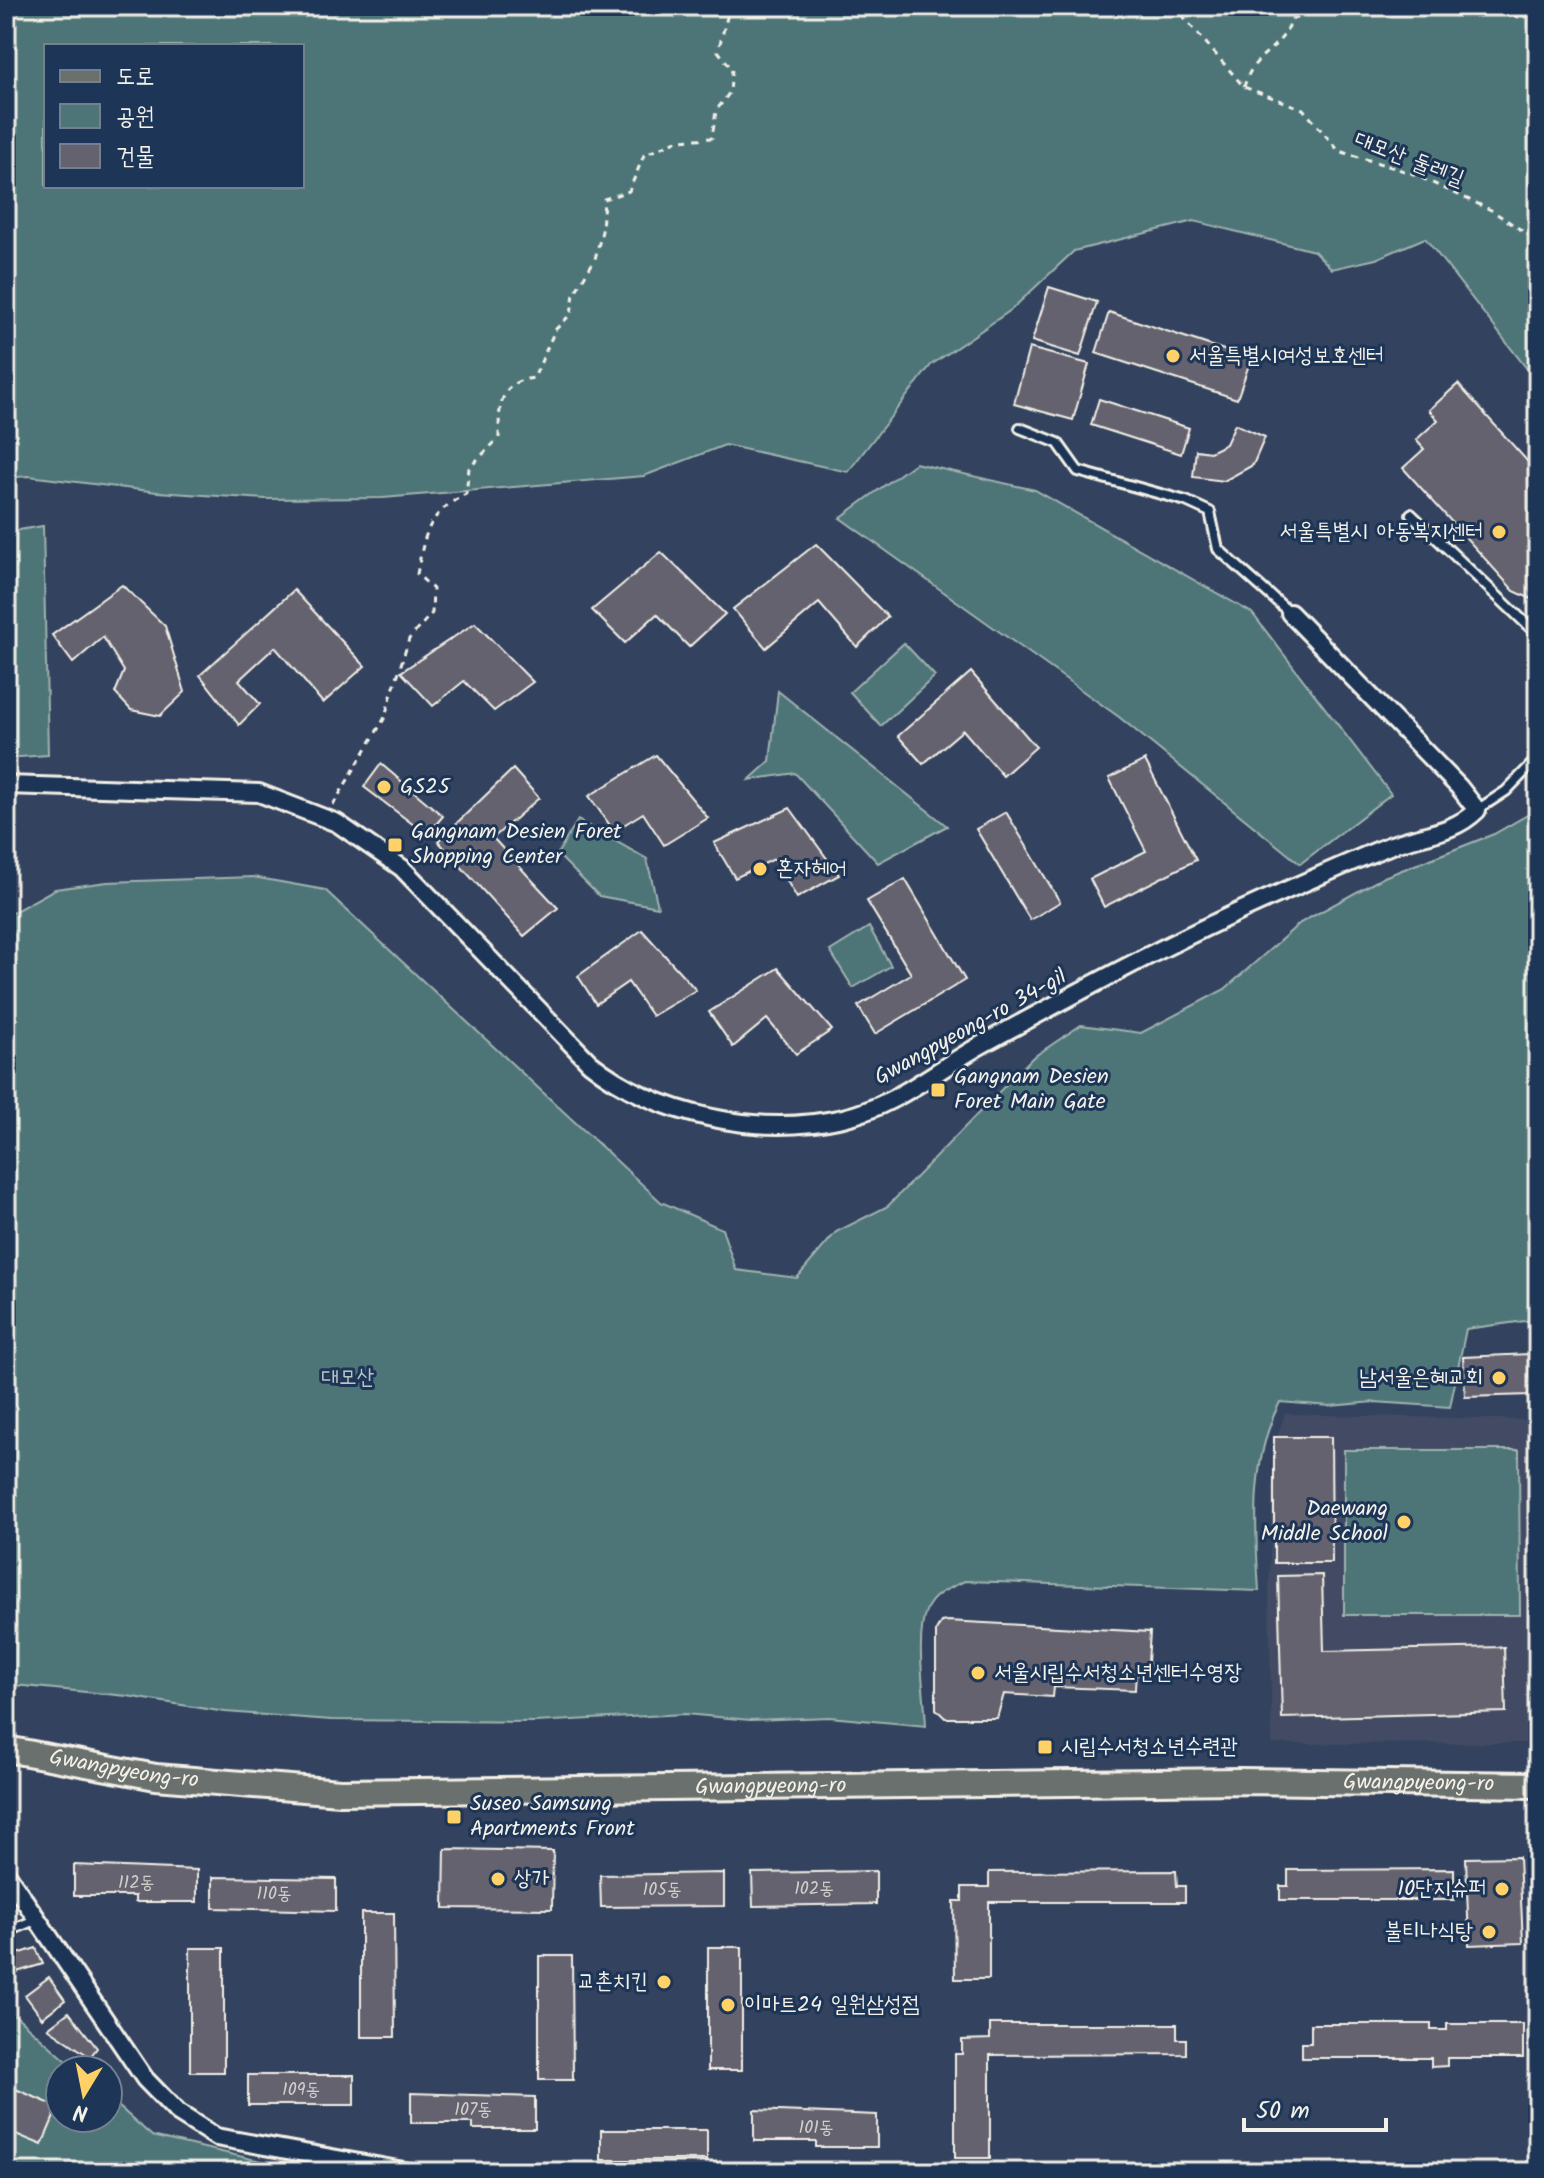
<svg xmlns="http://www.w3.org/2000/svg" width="1544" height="2178" font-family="Kalam,'Poor Story',sans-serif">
<rect width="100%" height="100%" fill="#33425e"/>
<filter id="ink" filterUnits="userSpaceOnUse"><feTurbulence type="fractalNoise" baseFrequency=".0125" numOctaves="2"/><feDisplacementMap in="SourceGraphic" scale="16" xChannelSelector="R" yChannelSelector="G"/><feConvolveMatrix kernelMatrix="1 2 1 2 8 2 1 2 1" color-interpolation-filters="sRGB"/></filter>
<g filter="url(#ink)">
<path fill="#424c63" d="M1285 1414 1538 1420V1743L1272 1744 1269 1596 1273 1447Z"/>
<g fill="#4d7578" stroke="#a0b3b0" stroke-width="2" fill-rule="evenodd">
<path d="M6 6H1538V383L1425 238 1376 259 1332 269 1314 251 1194 221 1074 251 1011 310 931 365 848 472 725 445 644 476 383 498 266 499 157 492 29 476 6 478ZM302 46V186H46V46Z"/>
<path d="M915 463 1035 490 1252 613 1391 794 1300 864 1119 717 840 518Z"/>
<path d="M43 526 48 755 6 758V532Z"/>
<path d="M904 643 935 676 881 726 850 692Z"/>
<path d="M778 691 947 826 878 863 795 773 749 780 770 761Z"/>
<path d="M1538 809V1308L1532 1320 1466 1329 1450 1407 1374 1402 1330 1406 1280 1402C1250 1460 1255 1527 1259 1591L965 1581C950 1588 932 1594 926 1611 915 1640 925 1695 926 1726L829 1717 750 1720 685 1714 535 1722 331 1720 225 1712 127 1696 14 1685 9 1611 6 1608V916L55 889 107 882 253 877 325 890 661 1202 722 1229 736 1270 797 1278 836 1232 888 1206 1032 1058 1081 1025 1141 1033 1225 989 1300 923 1384 877 1494 834Z"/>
<path d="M578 820 647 859 658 907 599 896 557 854Z"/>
<path d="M869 927 891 966 853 988 830 951Z"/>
<path d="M1344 1450H1519L1520 1615H1344Z"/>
<path d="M15 2015 77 2070H60V2118H108V2097L152 2136 309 2172H6V2019Z"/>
</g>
<g fill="#656270" stroke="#f4f1e8" stroke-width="2">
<path d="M1049 287 1097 302 1080 356 1032 341Z"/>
<path d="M1109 312 1251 359 1237 399 1096 353Z"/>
<path d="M1029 348 1089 364 1073 420 1014 404Z"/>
<path d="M1458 384 1538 473V602L1514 591 1403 468 1424 449 1416 440 1438 420 1429 410Z"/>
<path d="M1099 399 1189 428 1181 454 1091 425Z"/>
<path d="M1235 424 1265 437 1253 465 1224 481 1193 477 1196 450 1210 452 1226 444Z"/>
<path d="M816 544 888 617 857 647 819 603 766 648 733 609Z"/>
<path d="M661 552 725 614 689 647 657 614 625 643 592 610Z"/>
<path d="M122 585 165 626 185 692 160 716 131 710 115 693 124 671 103 637 73 663 52 635Z"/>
<path d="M294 590 365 666 323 703 275 647 239 680 260 704 239 725 200 675Z"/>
<path d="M475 623 533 682 494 711 464 681 433 706 401 672Z"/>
<path d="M971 672 1036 747 1003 776 963 730 923 764 898 736Z"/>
<path d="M656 755 708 818 664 845 643 813 614 831 589 796Z"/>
<path d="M1145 760 1196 860 1104 907 1090 879 1146 851 1109 778Z"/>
<path d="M381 764 443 816 427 835 364 787Z"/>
<path d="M513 769 539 798 493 838 558 908 524 936 438 841Z"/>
<path d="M790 808 839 875 797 898 774 859 735 878 714 843Z"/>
<path d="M1006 812 1060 902 1030 920 976 829Z"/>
<path d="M905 879 965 980 875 1034 858 1006 911 974 867 901Z"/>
<path d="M642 930 696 990 652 1016 628 982 596 1004 578 976Z"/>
<path d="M778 968 832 1030 796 1054 767 1019 733 1047 709 1012Z"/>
<path d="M1529 1354 1531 1395 1465 1397 1463 1357Z"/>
<path d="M1274 1437H1331L1332 1563H1274Z"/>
<path d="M1322 1575 1324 1651 1504 1647 1506 1712 1282 1718 1278 1576Z"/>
<path d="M947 1621 1150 1632 1148 1662 1154 1669 1153 1674 1143 1679 1136 1671 1135 1690 1054 1687 1053 1697 1004 1694 997 1718H945L936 1709V1631L941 1622Z"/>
<path d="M445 1849 553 1851 552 1909 444 1908Z"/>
<path d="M1519 1857 1523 1943 1469 1945 1466 1858Z"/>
<path d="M74 1865 197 1870V1902H135V1896H74Z"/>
<path d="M1454 1869V1900H1280V1886H1288V1870Z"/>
<path d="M876 1871V1904L753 1906 752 1873Z"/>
<path d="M1176 1871 1177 1886H1185V1902H989V1979H955L954 1901H962V1887H989V1872Z"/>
<path d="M724 1873V1906L601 1907 600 1875Z"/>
<path d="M213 1877 336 1879V1911L213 1908Z"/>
<path d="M361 1913H394L395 2037H361Z"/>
<rect x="708" y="1947" width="34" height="123"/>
<path d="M36 1948 43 1964 7 1975 6 1958Z"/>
<rect x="190" y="1948" width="34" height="124"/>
<path d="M539 1956H572L573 2080H539Z"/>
<path d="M49 1977 65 2000 42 2018 25 1995Z"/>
<path d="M69 2012 97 2048 90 2057 48 2028Z"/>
<path d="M990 2024H1177V2039H1186V2054L990 2055V2158H955V2054H962V2040L990 2039Z"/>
<path d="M1311 2024H1431V2030H1447V2024H1523V2058H1447V2066L1431 2067V2058H1302V2043H1311Z"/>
<rect x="248" y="2075" width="106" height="30"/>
<path d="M6 2085 58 2107 42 2145 6 2130Z"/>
<path d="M411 2093 535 2097V2129H473V2123H411Z"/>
<path d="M754 2110 877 2115V2147H816V2141H754Z"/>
<rect x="601" y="2130" width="106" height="30"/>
</g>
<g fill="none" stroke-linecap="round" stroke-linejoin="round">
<g stroke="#f4f1e8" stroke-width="14">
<g id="lane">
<path d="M1020 428 1058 443 1078 471 1186 501 1210 512 1218 549 1290 613"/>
<path d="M1411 514 1538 635"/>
<path d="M1477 810 1506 791 1538 758"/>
<path d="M6 1932 35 1920"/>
</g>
</g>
<g stroke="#f4f1e8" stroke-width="22">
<g id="street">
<path d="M6 785 259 793 337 823 402 868 590 1063C657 1116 759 1137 843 1118 895 1106 935 1071 981 1045 1078 992 1177 938 1278 894 1315 878 1352 861 1389 846 1420 834 1453 834 1477 810L1459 787 1290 613"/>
<path d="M6 1873 145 2079 178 2113 216 2137 409 2172"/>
</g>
</g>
<g stroke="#f4f1e8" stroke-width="30">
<g id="primary">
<path id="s1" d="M6 1749 156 1777 340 1792 1240 1781 1538 1785"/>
</g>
</g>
<g stroke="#f4f1e8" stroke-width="3" stroke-dasharray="6 6" stroke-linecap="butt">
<path d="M255 6H261"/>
<path d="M1174 6 1244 87 1303 109 1339 151 1411 173 1491 210 1538 241"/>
<path d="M1491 6 1523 19 1536 6"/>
<path d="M1244 87C1254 50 1280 53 1292 19L1314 12 1322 16 1342 6"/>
<path d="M333 805 384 719 409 639 432 613 433 589 417 574C425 533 427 514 466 494L469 468 499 438C499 408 498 381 534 378L555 330 571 314 574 294 595 259 602 231 604 199 629 191 644 155 678 140 712 138 716 111 730 92 732 69 718 51 730 6"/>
</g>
<use href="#lane" stroke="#1d3557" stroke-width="8"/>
<use href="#street" stroke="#1d3557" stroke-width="16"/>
<use href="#primary" stroke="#6b706d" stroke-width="24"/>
</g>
</g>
<g fill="#ffd166" stroke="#1d3557" stroke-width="3">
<circle cx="1173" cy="356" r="8"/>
<circle cx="1499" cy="532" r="8"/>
<circle cx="384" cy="787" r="8"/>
<rect x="387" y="837" width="16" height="16" rx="4"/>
<circle cx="760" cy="869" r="8"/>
<rect x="930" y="1082" width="16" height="16" rx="4"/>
<circle cx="1499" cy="1378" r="8"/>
<circle cx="1404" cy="1522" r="8"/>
<circle cx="978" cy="1673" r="8"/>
<rect x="1037" y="1739" width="16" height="16" rx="4"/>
<rect x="446" y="1809" width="16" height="16" rx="4"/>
<circle cx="498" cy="1879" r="8"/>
<circle cx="1502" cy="1889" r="8"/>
<circle cx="1489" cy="1932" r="8"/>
<circle cx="664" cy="1982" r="8"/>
<circle cx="728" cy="2005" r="8"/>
</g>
<g text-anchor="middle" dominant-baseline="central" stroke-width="6" stroke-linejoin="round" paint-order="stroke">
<g font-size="18" fill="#d0cdca">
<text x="136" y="1883">112동</text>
<text x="814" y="1889">102동</text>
<text x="662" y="1890">105동</text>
<text x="274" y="1894">110동</text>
<text x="301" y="2090">109동</text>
<text x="473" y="2110">107동</text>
<text x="816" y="2128">101동</text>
</g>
<g font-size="22" fill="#f4f1e8" stroke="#1d3557">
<text transform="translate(1409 160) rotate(21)">대모산 둘레길</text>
<text transform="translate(971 1028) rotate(-29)">Gwangpyeong-ro 34-gil</text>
<text stroke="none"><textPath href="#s1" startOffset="120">Gwangpyeong-ro</textPath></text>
<text stroke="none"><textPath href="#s1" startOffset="1416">Gwangpyeong-ro</textPath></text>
<text stroke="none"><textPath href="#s1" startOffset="768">Gwangpyeong-ro</textPath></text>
</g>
<g font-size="22" fill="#f4f1e8" stroke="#1d3557" text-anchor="start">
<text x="1189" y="356">서울특별시여성보호센터</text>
<text x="1483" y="532" text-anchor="end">서울특별시 아동복지센터</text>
<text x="400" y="787">GS25</text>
<text x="411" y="832">Gangnam Desien Foret<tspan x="411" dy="25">Shopping Center</tspan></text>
<text x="776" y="869">혼자헤어</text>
<text x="954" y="1077">Gangnam Desien<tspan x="954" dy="25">Foret Main Gate</tspan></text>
<text x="1483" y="1378" text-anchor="end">남서울은혜교회</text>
<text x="1388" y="1509" text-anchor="end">Daewang<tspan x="1388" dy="25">Middle School</tspan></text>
<text x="994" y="1673">서울시립수서청소년센터수영장</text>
<text x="1061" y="1747">시립수서청소년수련관</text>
<text x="470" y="1804">Suseo Samsung<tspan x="470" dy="25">Apartments Front</tspan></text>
<text x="514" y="1879">상가</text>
<text x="1486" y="1889" text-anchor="end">10단지슈퍼</text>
<text x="1473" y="1932" text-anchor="end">불티나식탕</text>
<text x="648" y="1982" text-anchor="end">교촌치킨</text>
<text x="744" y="2005">이마트24 일원삼성점</text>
</g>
<g font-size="22" fill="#bac6c1" stroke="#1d3557">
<text x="348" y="1378">대모산</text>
</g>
</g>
<rect width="1544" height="2178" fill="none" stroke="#1d3557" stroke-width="32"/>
<rect x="16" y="16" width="1512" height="2146" fill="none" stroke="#f4f1e8" stroke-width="3" filter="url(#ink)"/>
<rect x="44" y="44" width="260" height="144" fill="#1d3557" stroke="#738091" stroke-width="2"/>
<rect x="60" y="70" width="40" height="12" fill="#6b706d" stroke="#738091" stroke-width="2"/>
<text x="116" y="84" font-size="24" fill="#f4f1e8">도로</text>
<rect x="60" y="104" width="40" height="24" fill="#4d7578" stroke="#738091" stroke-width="2"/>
<text x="116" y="124" font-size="24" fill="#f4f1e8">공원</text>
<rect x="60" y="144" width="40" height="24" fill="#656270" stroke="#738091" stroke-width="2"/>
<text x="116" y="164" font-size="24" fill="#f4f1e8">건물</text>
<g transform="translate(84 2094) rotate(190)"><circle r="38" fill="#1d3557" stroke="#738091" stroke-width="2"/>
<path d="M0-6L14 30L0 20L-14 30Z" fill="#ffd166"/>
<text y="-12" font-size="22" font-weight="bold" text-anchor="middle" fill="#f4f1e8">N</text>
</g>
<path d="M1244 2118v12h142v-12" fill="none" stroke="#f4f1e8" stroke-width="4"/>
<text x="1256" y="2118" font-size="24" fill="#f4f1e8" stroke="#1d3557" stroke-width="6" paint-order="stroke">50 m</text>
</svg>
